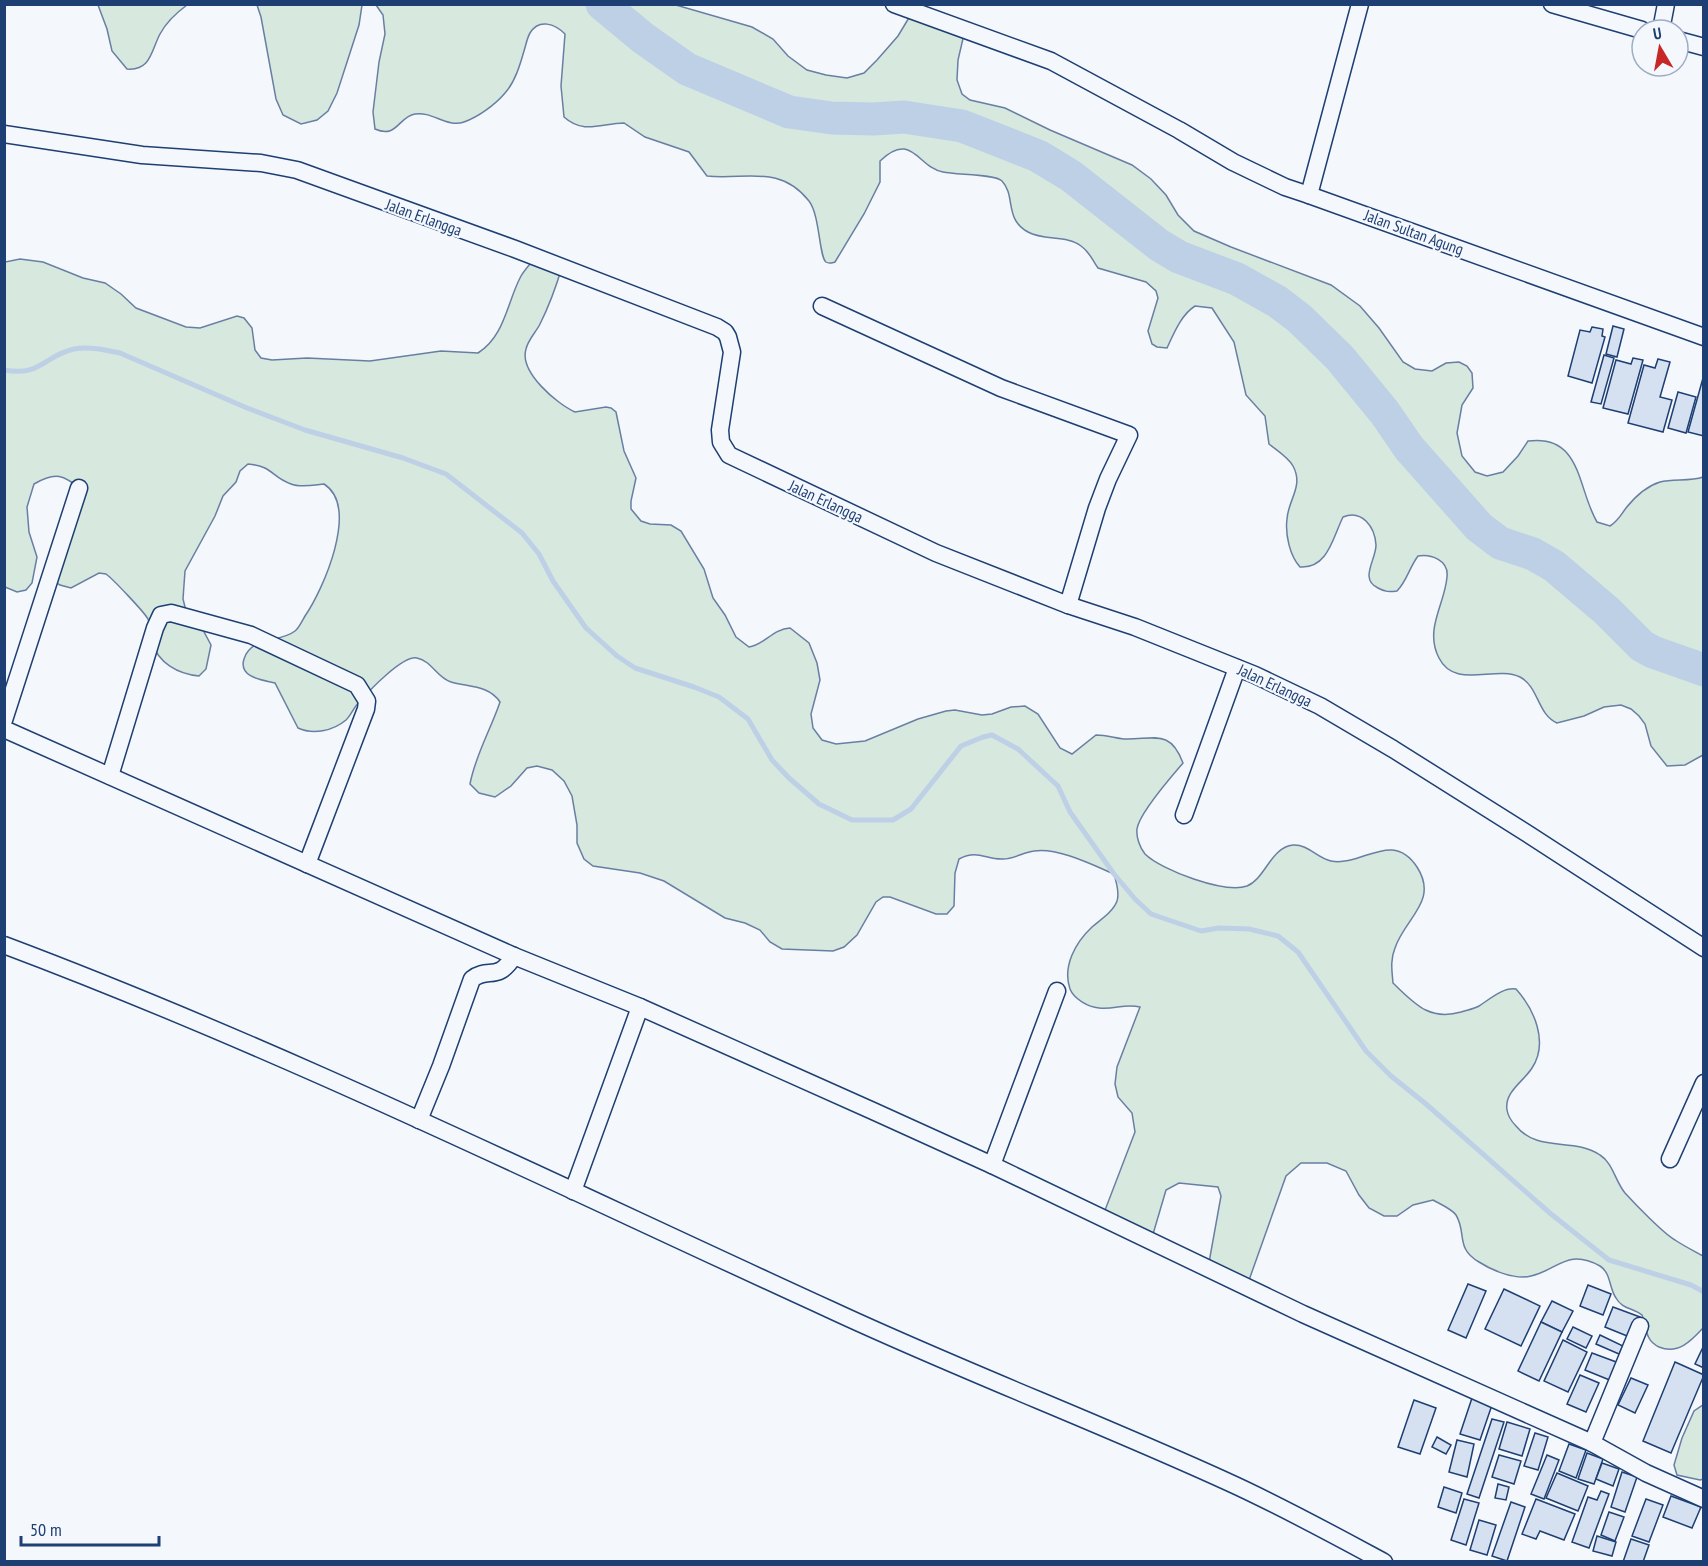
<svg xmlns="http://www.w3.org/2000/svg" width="1708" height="1566" font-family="'PT Sans Narrow',sans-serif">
<rect width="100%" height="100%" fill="#f4f7fb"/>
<g fill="#d7e8df" stroke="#687fa3" stroke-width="1.5">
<path d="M98 5H187C176 13 167 21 160 34 151 51 151 71 127 69L112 51 107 29Z"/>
<path d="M257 5H362L359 25 337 93 328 111 317 120 301 124 283 115 276 99 261 17Z"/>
<path d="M376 5H676L752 27 773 39 788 56 807 70 826 75 847 78 864 73 877 60 898 36 913 11 965 30 958 60 957 80 962 94 970 100 1005 108 1050 130 1132 165 1151 179 1166 195 1178 215 1194 231 1231 247 1331 285 1360 306 1379 328 1403 362 1415 369 1432 371 1446 363 1459 362 1467 366 1472 373 1473 388 1462 405 1457 433 1462 456 1475 472 1487 476 1503 472 1518 456 1528 441C1582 434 1577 488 1597 522L1610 526C1618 521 1620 516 1626 508 1634 498 1647 486 1660 482 1673 478 1689 482 1703 477V755L1685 765 1667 766 1651 746 1645 724 1639 716 1631 709 1621 705 1604 707 1584 716 1557 723C1537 714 1539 687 1520 677 1495 665 1455 690 1439 658 1424 629 1445 604 1447 577 1449 560 1431 554 1418 556 1409 568 1407 581 1397 591 1389 592 1385 592 1378 588 1359 579 1376 560 1376 545 1375 527 1362 509 1343 517 1333 537 1328 569 1300 567 1290 556 1285 535 1287 519 1288 500 1304 486 1293 466 1288 457 1276 450 1269 444L1265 416 1246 395 1234 342 1212 308 1195 306C1181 315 1174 333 1167 348L1157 347 1152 344 1148 331 1158 298 1156 291 1146 282 1098 268C1092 260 1090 252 1081 246 1067 235 1044 241 1028 232 1004 219 1016 196 1002 181 995 174 956 175 943 172 918 168 912 130 880 161V182L864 214 835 262C831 263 829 264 826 262 819 257 820 215 809 201 780 164 746 180 707 176L689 152 645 137 624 123C602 123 584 135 564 117L561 86 565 34C555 24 539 18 530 33 527 38 526 45 524 51 520 65 515 82 505 93 495 105 478 117 464 122 447 128 432 111 415 114 398 117 397 139 375 129L373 112 379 62 385 34 383 15Z"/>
<path d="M536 257 562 267C556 287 549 306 540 324 536 332 528 340 526 349 519 372 557 404 575 412L606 407 611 408 616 412 624 451 636 478 631 501V509L641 521 650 524 671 525 681 531 704 569 713 598 725 615 736 637 749 647C764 645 773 629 790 628L809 643 817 663 820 680 811 714 813 728 822 740 836 744 865 741 918 719 946 711 955 710 982 715 992 714 1011 707 1025 706 1038 714 1060 748 1072 754 1096 735C1106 735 1115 738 1124 739 1153 740 1170 728 1183 763 1171 777 1139 813 1137 829 1136 837 1140 848 1145 854 1161 870 1225 894 1247 886 1265 879 1271 847 1293 845 1308 844 1317 858 1331 861 1362 867 1392 829 1417 867 1439 901 1405 918 1395 948 1390 960 1392 971 1393 983 1415 1004 1429 1021 1461 1012 1467 1010 1474 1009 1479 1006 1490 999 1503 987 1516 989 1534 1009 1549 1042 1532 1068 1524 1081 1504 1092 1507 1110 1508 1116 1511 1121 1516 1126 1538 1153 1574 1137 1600 1155 1613 1163 1615 1181 1625 1193 1635 1204 1663 1233 1675 1240 1684 1246 1694 1251 1703 1256V1328C1691 1341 1678 1355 1659 1347 1655 1345 1651 1342 1649 1338 1645 1331 1645 1322 1642 1315 1633 1308 1622 1309 1616 1298 1609 1288 1611 1273 1600 1266 1567 1248 1558 1270 1531 1276 1515 1280 1493 1271 1479 1262 1455 1248 1467 1233 1456 1215 1452 1209 1440 1204 1433 1200L1413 1205 1397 1216H1384L1369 1208 1359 1195 1346 1171 1327 1163H1301L1286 1176 1248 1283 1208 1268 1221 1196 1218 1187 1179 1183 1166 1190 1151 1241 1102 1218 1135 1132 1132 1113 1118 1097 1115 1084 1117 1067 1140 1007C1125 1003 1114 1010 1099 1008 1088 1007 1074 999 1070 989 1062 966 1076 942 1092 927 1100 920 1113 912 1117 901 1120 892 1116 882 1114 874 1093 865 1057 847 1034 851 1024 852 1014 859 1003 859 986 860 978 849 959 859L955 873 954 906 947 914H936L890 897H883L876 902 857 935 844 947 833 951 782 949 770 942 760 930 745 923 725 918 664 881 640 873 593 866 584 859 577 843V825L572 796 564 781 552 770 537 766 527 768 511 786 495 797 479 793 470 784C475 756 491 729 500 702 489 685 468 687 451 682 437 678 432 661 417 658 403 655 370 690 360 701 354 707 351 715 346 720 333 731 313 735 298 728L275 683C264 680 238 678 244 659 251 636 280 643 295 631 299 628 302 621 305 616 323 590 360 507 324 484 314 485 300 488 291 484 271 477 273 466 248 464L240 471 236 482 223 496 215 516 185 571 183 599 186 611 203 630 211 645 206 669 199 676C178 674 158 663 152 642 151 635 151 626 148 619 145 613 113 579 106 574L99 573 71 588 60 585 51 579 83 490C63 475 56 471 34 484L27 507 29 532 37 557 32 583 26 590 17 592 5 587V262L20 259 43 262 83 278 105 283 121 294 136 308 186 327 200 328 237 316 244 318 252 328 255 350 261 358 272 360 307 358 370 361 441 351 478 353C505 336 507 302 521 276 525 269 531 263 536 257Z"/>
<path d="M1703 1405 1704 1479 1700 1480 1677 1475 1674 1465 1682 1438 1694 1411Z"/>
</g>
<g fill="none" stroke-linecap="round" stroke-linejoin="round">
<path stroke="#bed0e5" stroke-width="5" d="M4 370C41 377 45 355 74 349 88 346 106 350 120 353L247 408 305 430 403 458 446 474 522 533 539 554 553 581 586 628 617 656 635 668 694 687 719 697 748 719 772 760 789 778 819 804 852 820H893L911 809 961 746 983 737 992 735 1018 749 1058 786 1070 812 1114 874 1135 899 1151 914 1201 931 1219 928 1249 929 1278 936 1298 952 1366 1051 1391 1076 1426 1104 1551 1214 1609 1260 1691 1285 1704 1292"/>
<path stroke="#bed0e5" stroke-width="33" d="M602 4 643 38 687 69 789 112 832 118 873 119 904 117 962 126 1038 156 1053 165 1071 176 1159 245 1179 257 1237 279 1278 302 1299 318 1340 358 1385 413 1409 448 1479 527 1500 543 1533 554 1554 566 1607 611 1642 646 1653 652 1704 670"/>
</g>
<g fill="#d5e0f0" stroke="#1d3f73" stroke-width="1.5">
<path d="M1613 326 1624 329 1617 357 1606 354Z"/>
<path d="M1592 327 1603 329 1602 336 1605 337 1592 383 1568 376 1580 330 1590 332Z"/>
<path d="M1604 355 1614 358 1601 404 1591 402Z"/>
<path d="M1633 358 1643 360 1628 414 1603 408 1616 360 1631 364Z"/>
<path d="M1658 359 1670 362 1660 397 1672 400 1663 432 1628 423 1644 365 1655 368Z"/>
<path d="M1703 378 1704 379V436L1688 432Z"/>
<path d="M1678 392 1696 397 1686 433 1668 428Z"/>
<path d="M1468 1284 1486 1291 1466 1338 1448 1330Z"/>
<path d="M1588 1285 1611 1294 1603 1315 1580 1306Z"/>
<path d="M1504 1289 1540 1306 1521 1346 1485 1329Z"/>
<path d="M1552 1301 1573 1311 1562 1332 1541 1322Z"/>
<path d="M1613 1307 1640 1317 1632 1338 1605 1327Z"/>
<path d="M1541 1322 1562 1332 1539 1381 1518 1371Z"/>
<path d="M1573 1327 1592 1336 1586 1348 1567 1339Z"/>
<path d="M1600 1335 1623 1346 1619 1354 1596 1344Z"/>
<path d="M1563 1340 1587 1352 1568 1392 1544 1381Z"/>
<path d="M1704 1345V1368L1695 1364Z"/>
<path d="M1592 1353 1619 1363 1612 1381 1585 1370Z"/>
<path d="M1675 1362 1704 1375 1671 1453 1643 1441Z"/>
<path d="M1580 1375 1599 1383 1586 1412 1567 1404Z"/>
<path d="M1631 1378 1648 1385 1635 1413 1618 1405Z"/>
<path d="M1473 1395 1493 1402 1480 1440 1460 1434Z"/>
<path d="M1414 1400 1436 1408 1420 1454 1398 1447Z"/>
<path d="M1492 1419 1504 1422 1479 1498 1467 1494Z"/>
<path d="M1507 1422 1530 1429 1522 1456 1499 1449Z"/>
<path d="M1535 1433 1548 1437 1538 1470 1524 1466Z"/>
<path d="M1437 1437 1451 1445 1446 1454 1432 1447Z"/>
<path d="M1457 1440 1474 1444 1467 1477 1449 1472Z"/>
<path d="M1569 1444 1586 1450 1576 1478 1559 1471Z"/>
<path d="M1587 1453 1603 1459 1594 1484 1578 1479Z"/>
<path d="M1499 1455 1521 1461 1514 1484 1492 1477Z"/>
<path d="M1547 1455 1559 1460 1544 1499 1531 1494Z"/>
<path d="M1602 1463 1619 1469 1613 1486 1596 1479Z"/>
<path d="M1622 1472 1637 1477 1625 1512 1611 1507Z"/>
<path d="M1557 1473 1588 1486 1578 1511 1546 1498Z"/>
<path d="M1498 1484 1509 1487 1506 1500 1495 1498Z"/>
<path d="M1444 1487 1462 1493 1456 1513 1438 1507Z"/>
<path d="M1601 1491 1609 1494 1589 1548 1572 1542 1588 1497 1597 1500Z"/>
<path d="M1671 1496 1701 1507 1692 1528 1663 1517Z"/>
<path d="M1464 1499 1479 1503 1466 1545 1451 1540Z"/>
<path d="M1536 1499 1575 1514 1564 1540 1540 1531 1536 1539 1522 1534Z"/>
<path d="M1646 1499 1663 1505 1649 1542 1632 1536Z"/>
<path d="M1511 1502 1525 1507 1507 1561 1492 1556Z"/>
<path d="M1609 1512 1624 1517 1615 1541 1601 1535Z"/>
<path d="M1479 1520 1496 1525 1487 1555 1470 1550Z"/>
<path d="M1597 1536 1616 1542 1612 1556 1593 1551Z"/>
<path d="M1631 1539 1649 1545 1643 1562H1623Z"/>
</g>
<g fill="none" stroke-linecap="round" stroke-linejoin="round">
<g stroke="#1d3f73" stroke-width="19">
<g id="street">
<path d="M894 4 1051 61 1179 130 1233 162 1285 187 1309 195"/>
<path d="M1360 4 1309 195 1704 337"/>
<path d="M1552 4 1642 30"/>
<path d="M1661 30 1666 4"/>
<path d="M1678 40 1704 47"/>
<path d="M4 134 142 155 261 163 297 170 515 249 717 327 725 332 728 337 732 352 720 430 721 442 729 455 936 553 1068 605 1135 627 1255 675 1320 706 1393 749 1528 834 1704 948"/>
<path d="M822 306 1001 388 1129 435 1108 479 1097 508 1068 605"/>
<path d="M4 720 79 488"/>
<path d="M4 729 514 956 640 1007 873 1111 992 1165 1303 1314 1592 1443 1646 1473 1704 1499"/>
<path d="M110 776 155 628 161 615 171 613 251 635 357 685 367 701 366 709 307 864"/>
<path d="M1184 815 1237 668"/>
<path d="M4 945C286 1051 557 1185 831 1310 962 1371 1097 1422 1228 1482 1281 1506 1332 1534 1384 1562"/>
<path d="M419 1120 441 1066 472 979C489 966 497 983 514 956"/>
<path d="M1670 1159 1704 1083"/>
<path d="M992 1165 1057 991"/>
<path d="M573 1191 640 1007"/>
<path d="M1592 1443 1640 1326"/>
</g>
</g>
<use href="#street" stroke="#f4f7fb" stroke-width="16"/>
</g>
<g text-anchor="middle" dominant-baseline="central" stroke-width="4.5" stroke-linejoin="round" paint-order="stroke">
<g font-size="16" fill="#1d3f73" stroke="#f4f7fb">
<text transform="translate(424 217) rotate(20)">Jalan Erlangga</text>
<text transform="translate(1414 232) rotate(20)">Jalan Sultan Agung</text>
<text transform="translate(826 501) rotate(25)">Jalan Erlangga</text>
<text transform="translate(1275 685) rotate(25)">Jalan Erlangga</text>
</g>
</g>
<rect width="1708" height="1566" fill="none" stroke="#1d3f73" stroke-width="12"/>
<g transform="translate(1660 48) rotate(350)"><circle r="28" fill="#f4f7fb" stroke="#9eadc5" stroke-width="1.5"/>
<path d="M0-4.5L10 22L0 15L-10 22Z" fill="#c62828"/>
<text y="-9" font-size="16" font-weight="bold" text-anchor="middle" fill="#1d3f73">U</text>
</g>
<path d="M21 1536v9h138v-9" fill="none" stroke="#1d3f73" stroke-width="3"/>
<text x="30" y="1536" font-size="18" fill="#1d3f73" stroke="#f4f7fb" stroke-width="4.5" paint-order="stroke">50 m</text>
</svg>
